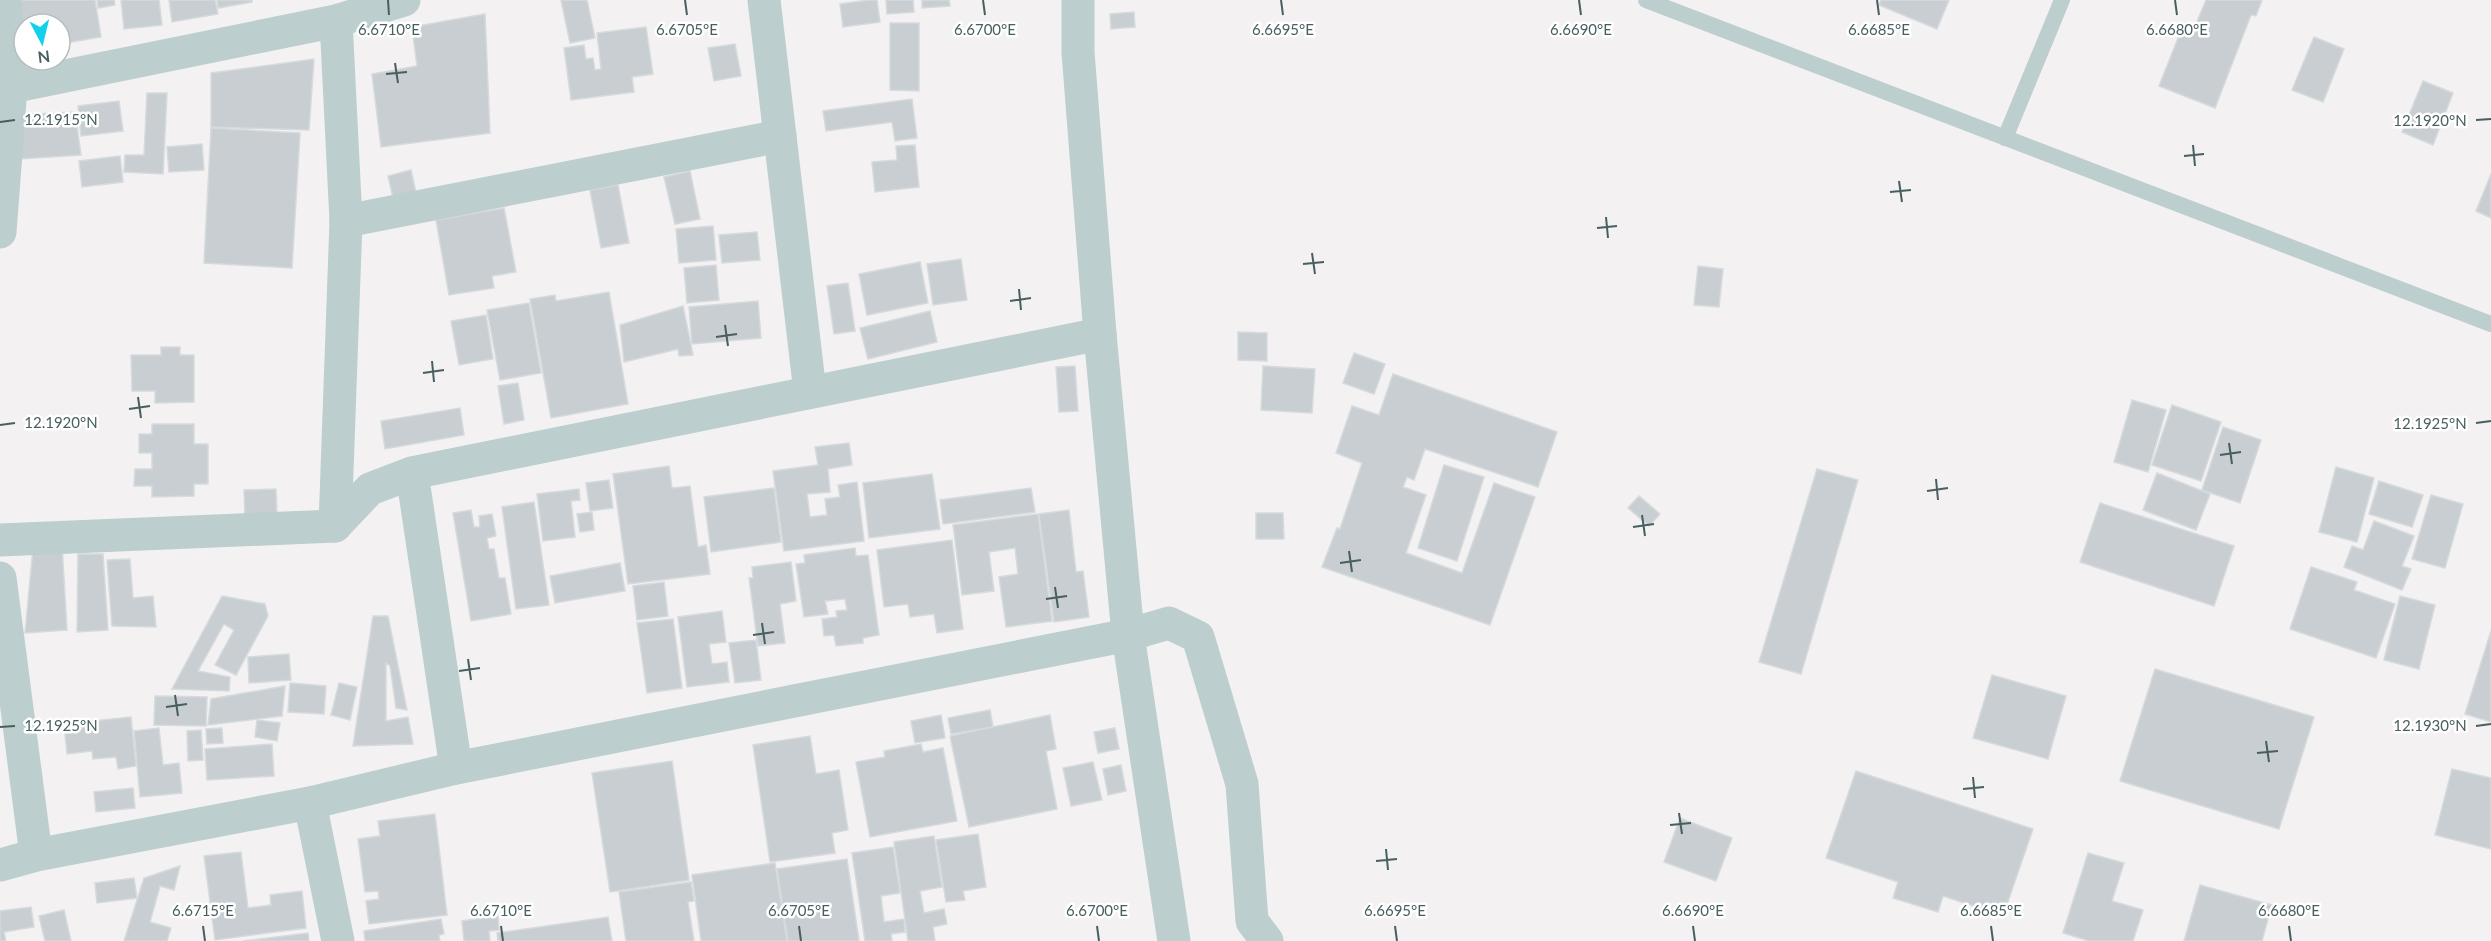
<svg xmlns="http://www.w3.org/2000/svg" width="2491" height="941" font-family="Lato,sans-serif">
<rect width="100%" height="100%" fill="#f3f1f2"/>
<g fill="#c8ced1" stroke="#d5dadd" stroke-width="1.5">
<path d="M13 0H95L101 37 60 44V24H24V51Z"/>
<path d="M97 0H114L115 5 98 8Z"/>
<path d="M121 0H159L162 25 124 29Z"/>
<path d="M169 0H215L218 14 172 22Z"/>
<path d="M217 0H252V2L218 8Z"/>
<path d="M561 0H587L595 38 570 43Z"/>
<path d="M869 0H877L880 22 843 27 840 4Z"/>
<path d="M886 0H913L914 12 887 14Z"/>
<path d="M922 0H949L950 6 922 8Z"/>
<path d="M1881 0H1949L1937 29 1879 5Z"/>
<path d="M2206 0H2262L2256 16 2251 15 2215 108 2159 86 2184 23 2196 24Z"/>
<path d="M1134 12 1135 27 1111 29 1110 14Z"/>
<path d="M485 14 490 133 381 147 372 74 417 66 412 27Z"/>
<path d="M890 23H919V91L890 90Z"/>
<path d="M646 27 653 74 632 77 634 92 571 100 564 48 584 45 586 59 593 58 595 70 601 69 597 33Z"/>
<path d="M2314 37 2344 49 2323 102 2292 90Z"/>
<path d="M735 44 741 76 714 81 708 48Z"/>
<path d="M314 59 309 130 211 127V73Z"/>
<path d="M2423 81 2453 93 2433 145 2402 132Z"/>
<path d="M147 93H167L163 174 124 172 125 155H144Z"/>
<path d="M912 99 917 138 895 141 892 122 826 131 823 111Z"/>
<path d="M119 101 123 131 81 136 78 106Z"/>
<path d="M75 112 81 155 20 159 17 115Z"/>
<path d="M211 128 300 133 292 268 204 263Z"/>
<path d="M202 144 204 170 169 172 167 147Z"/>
<path d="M915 145 919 187 875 192 872 162 897 160 896 146Z"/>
<path d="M120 156 123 182 82 187 79 161Z"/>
<path d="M411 170 416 193 393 198 388 176Z"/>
<path d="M690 171 700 219 675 224 664 177Z"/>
<path d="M2491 174V218L2476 211Z"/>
<path d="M618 185 629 243 601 248 590 190Z"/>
<path d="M504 208 516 272 492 276 494 288 449 295 436 220Z"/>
<path d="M713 226 716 260 679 263 676 229Z"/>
<path d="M757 232 760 260 722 263 719 235Z"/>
<path d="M961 259 967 300 933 305 927 264Z"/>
<path d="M920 262 928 303 867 315 859 274Z"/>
<path d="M716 265 719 300 687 303 684 268Z"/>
<path d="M1698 266 1723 269 1719 307 1694 305Z"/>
<path d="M848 283 855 331 834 334 827 286Z"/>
<path d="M609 292 628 404 551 418 530 299 555 295 556 301Z"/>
<path d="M758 301 761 338 692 344 689 307Z"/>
<path d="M529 303 541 373 500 380 487 310Z"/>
<path d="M683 306 693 355 679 356 678 349 624 362 620 325Z"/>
<path d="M930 311 937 342 868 359 860 328Z"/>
<path d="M486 315 493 359 459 365 451 321Z"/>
<path d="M1238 332 1267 333V361L1238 360Z"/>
<path d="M161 347H180V355H194V402L155 403V391H132L131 355H161Z"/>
<path d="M1354 353 1385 364 1374 394 1343 383Z"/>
<path d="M1075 366 1078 411 1059 412 1056 367Z"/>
<path d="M1263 366 1315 369 1312 413 1261 410Z"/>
<path d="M1393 374 1557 432 1538 487 1425 449 1414 480 1407 477 1403 487 1426 495 1406 553 1462 573 1494 483 1535 497 1490 625 1322 567 1337 528 1340 529 1362 463 1336 453 1352 406 1379 415Z"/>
<path d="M518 383 524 420 504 424 498 386Z"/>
<path d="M2132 400 2166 410 2148 472 2114 462Z"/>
<path d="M2172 405 2221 422 2201 481 2152 465Z"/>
<path d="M460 408 464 435 385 449 381 421Z"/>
<path d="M152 424H194V444H208V484H194V496L152 497V486H134L135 469H152V453H139V434H152Z"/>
<path d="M2223 427 2261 440 2240 503 2202 490Z"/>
<path d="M849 443 852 465 828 469 830 492 807 494 810 517 827 515 825 499 840 497 838 485 857 482 864 541 784 551 773 471 818 465 815 447Z"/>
<path d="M1444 465 1484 477 1457 561 1418 548Z"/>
<path d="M669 466 672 488 690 486 698 547 706 545 710 574 628 584 613 474Z"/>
<path d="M2336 467 2374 478 2357 542 2319 532Z"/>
<path d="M1817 469 1858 480 1801 674 1759 662Z"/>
<path d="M2157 473 2210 494 2196 530 2143 510Z"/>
<path d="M932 474 940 529 869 538 863 483Z"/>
<path d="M609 480 613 508 590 511 586 483Z"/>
<path d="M2379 481 2423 495 2412 527 2369 514Z"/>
<path d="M774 488 781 542 711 552 704 497Z"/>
<path d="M1031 488 1035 512 943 524 940 500Z"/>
<path d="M276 489 277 516 245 518 244 490Z"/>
<path d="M579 489 580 500 571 501 575 537 543 541 537 494Z"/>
<path d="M2431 495 2463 504 2445 568 2412 559Z"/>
<path d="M1639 496 1660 514 1649 526 1628 508Z"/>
<path d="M534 502 549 605 516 609 502 507Z"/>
<path d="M2100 503 2234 546 2214 606 2080 562Z"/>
<path d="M471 510 474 527H480L479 516 492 514 496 536 487 538 489 549H494L499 578H505L511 614 471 621 453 513Z"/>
<path d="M1069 510 1076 572 1083 571 1089 617 1054 622 1039 514Z"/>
<path d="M592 512 594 530 580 532 577 514Z"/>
<path d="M1256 513H1283L1284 539H1256Z"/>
<path d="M1038 514 1052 621 1006 627 999 577 1018 574 1015 548 989 552 994 591 962 595 953 525Z"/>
<path d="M2374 521 2414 536 2402 566 2411 569 2402 590 2344 567 2352 546 2363 550Z"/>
<path d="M952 540 963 629 937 633 934 614 910 617 908 604 884 607 877 550Z"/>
<path d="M62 544 67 630 25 633 33 548Z"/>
<path d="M855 548 856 556 868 555 879 635 863 638V643L836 646 834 635 824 636 822 619 837 617 836 611 847 610 845 599 825 601 828 614 804 617 796 564 805 563 804 555Z"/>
<path d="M78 554H103L108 630 77 632Z"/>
<path d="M130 559 133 598 153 596 156 627 112 626 107 560Z"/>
<path d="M791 562 796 601 780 604 785 643 758 646 749 578H753L752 567Z"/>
<path d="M620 563 625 591 555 603 550 576Z"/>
<path d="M2311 567 2357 582 2354 590 2395 604 2376 658 2290 629Z"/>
<path d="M664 582 668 616 637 620 633 586Z"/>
<path d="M222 596 265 604 268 616 236 675 215 665 234 630 224 624 198 671 230 677 229 691 172 689Z"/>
<path d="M2400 596 2435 605 2419 669 2384 660Z"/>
<path d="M722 611 726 642 709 644 712 664 727 662 729 682 687 687 678 617Z"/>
<path d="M373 616H388L407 710 396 708 390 666 386 663V721L408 717 413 744 353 746Z"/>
<path d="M673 619 682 688 647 693 637 623Z"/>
<path d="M2491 631V722L2465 714Z"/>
<path d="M756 640 761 680 735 683 729 643Z"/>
<path d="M289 654 291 680 249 683 248 657Z"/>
<path d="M2155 669 2314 717 2279 829 2120 781Z"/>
<path d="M1992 675 2066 696 2048 759 1973 738Z"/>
<path d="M290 683 326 686 324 714 288 712Z"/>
<path d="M339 683 357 687 350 720 331 715Z"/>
<path d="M285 686 282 716 208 725 211 699Z"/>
<path d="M155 696 207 697 206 726 154 725Z"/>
<path d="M990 710 993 727 951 734 948 718Z"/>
<path d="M941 715 945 738 915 743 911 721Z"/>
<path d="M1050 715 1056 749 1046 751 1057 809 969 827 950 736Z"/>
<path d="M131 717 136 766 118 769 116 757 93 759 92 751 67 754 64 724Z"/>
<path d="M257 720 280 723 277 741 255 737Z"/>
<path d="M159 728 163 765 179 763 182 793 140 797 134 731Z"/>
<path d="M222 728 223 743 207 744 206 729Z"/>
<path d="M1115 728 1119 749 1098 753 1094 732Z"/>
<path d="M201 730 203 760 188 761 187 731Z"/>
<path d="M810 736 816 774 839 770 848 830 832 833 835 853 770 862 753 745Z"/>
<path d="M272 744 274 776 207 780 205 749Z"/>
<path d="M921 744 923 752 943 748 957 821 870 837 856 762 885 757 884 751Z"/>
<path d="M672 761 689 880 610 892 592 773Z"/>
<path d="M1093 762 1102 800 1071 806 1063 768Z"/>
<path d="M1121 765 1126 791 1108 795 1103 769Z"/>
<path d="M2452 769 2491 778V849L2435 835Z"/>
<path d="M1856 771 2033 829 2003 916 1943 896 1938 912 1893 898 1898 882 1826 858Z"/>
<path d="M133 788 135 808 96 812 94 792Z"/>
<path d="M435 814 447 915 369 924 366 901 379 899 378 891 365 892 358 839 380 836 378 821Z"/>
<path d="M1680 818 1732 838 1716 881 1664 862Z"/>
<path d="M978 834 986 887 963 891 965 900 946 902 936 840Z"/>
<path d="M934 836 942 887 920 891 924 913 944 909 947 924 933 927 935 941H908L894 842Z"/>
<path d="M893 847 900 893 881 896 884 922 904 919 905 932 891 934 892 941H865L852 853Z"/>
<path d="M241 852 248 908 271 905 270 895 302 891 306 928 215 940 204 856Z"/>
<path d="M2088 853 2124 863 2112 901 2143 910 2133 941H2089L2063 933Z"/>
<path d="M847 859 859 941H788L777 869Z"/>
<path d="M775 863 787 941H701L692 875Z"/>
<path d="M180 866 174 890 160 886 150 922 171 928 167 941H124L144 878Z"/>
<path d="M134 878 137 898 97 903 95 883Z"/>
<path d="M691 882 694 901 688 902 694 941H626L619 892Z"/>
<path d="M2200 885 2272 905 2262 941H2184Z"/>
<path d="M31 907 34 927 4 932 6 941H0V911Z"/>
<path d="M64 910 71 941H45L39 916Z"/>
<path d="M498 916 499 930 489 931 490 941H464L462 921Z"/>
<path d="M608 917 612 941H498L497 933Z"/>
<path d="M441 919 444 934 439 935 440 941H365L364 931Z"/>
<path d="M308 933 309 941H243Z"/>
</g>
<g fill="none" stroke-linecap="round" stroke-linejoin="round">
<g stroke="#bccece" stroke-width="16">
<path d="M1646 0 2491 324"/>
<path d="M2005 138 2062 0"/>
</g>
<g stroke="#bccece" stroke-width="33">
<path d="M764 0 810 392"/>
<path d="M11 87 336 21 404 0"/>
<path d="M346 221 780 136"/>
<path d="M0 232 11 87 5 0"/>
<path d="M412 473 456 768"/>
<path d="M335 526 346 221 336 21"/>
<path d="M0 540 335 526 370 489 412 473 1100 334"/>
<path d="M0 578 36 855"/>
<path d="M310 803 338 941"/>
<path d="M0 865 36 855 310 803 456 768 1128 635 1169 623 1198 637 1242 784 1252 921 1267 941"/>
</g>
<path stroke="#bccece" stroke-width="33" d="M1078 0V52L1100 334 1128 635 1174 941"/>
</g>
<path fill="none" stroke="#485f5f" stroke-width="2" d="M388 0 389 15M685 0 687 15M983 0 985 15M1281 0 1283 15M1579 0 1581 15M1877 0 1879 15M2175 0 2177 15M395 63 398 83M386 74 407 72M2476 120 2491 119M0 122 15 120M2193 145 2195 166M2184 156 2204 154M1899 181 1902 202M1890 192 1911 190M1606 217 1608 238M1597 228 1617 226M1312 253 1315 274M1303 264 1324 262M1019 289 1021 310M1010 301 1031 298M725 325 728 346M716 337 737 334M432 361 434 382M423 373 444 370M138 397 141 418M129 409 150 406M2476 423 2491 421M0 425 15 423M2229 443 2232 464M2220 455 2241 452M1936 479 1938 500M1927 491 1948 488M1642 515 1645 536M1633 527 1654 524M1349 551 1352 572M1340 563 1361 560M1055 587 1058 608M1046 599 1067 596M762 623 765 644M753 635 774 632M468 659 471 680M459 671 480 668M175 695 178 716M166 707 187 704M2476 726 2491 724M0 727 15 726M2266 741 2269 762M2257 753 2278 751M1973 777 1975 798M1963 789 1984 787M1679 813 1682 834M1670 825 1691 823M1386 849 1388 870M1376 861 1397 859M203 926 205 941M501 926 503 941M799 926 801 941M1097 926 1099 941M1395 926 1397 941M1693 926 1695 941M1991 926 1993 941M2289 926 2291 941"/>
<g font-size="15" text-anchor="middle" fill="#485f5f" stroke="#fff" stroke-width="5" stroke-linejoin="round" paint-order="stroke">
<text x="389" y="35">6.6710°E</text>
<text x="687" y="35">6.6705°E</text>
<text x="985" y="35">6.6700°E</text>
<text x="1283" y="35">6.6695°E</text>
<text x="1581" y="35">6.6690°E</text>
<text x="1879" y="35">6.6685°E</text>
<text x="2177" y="35">6.6680°E</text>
<text x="61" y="125">12.1915°N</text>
<text x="2430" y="126">12.1920°N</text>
<text x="61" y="428">12.1920°N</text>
<text x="2430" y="429">12.1925°N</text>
<text x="61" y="731">12.1925°N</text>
<text x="2430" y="731">12.1930°N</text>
<text x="203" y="916">6.6715°E</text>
<text x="501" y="916">6.6710°E</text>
<text x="799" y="916">6.6705°E</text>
<text x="1097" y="916">6.6700°E</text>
<text x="1395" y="916">6.6695°E</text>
<text x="1693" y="916">6.6690°E</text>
<text x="1991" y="916">6.6685°E</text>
<text x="2289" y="916">6.6680°E</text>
</g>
<g transform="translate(42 42) rotate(173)"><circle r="28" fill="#ffffff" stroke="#b6bfbf" stroke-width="1.5"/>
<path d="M0-4.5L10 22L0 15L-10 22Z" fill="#12d0ec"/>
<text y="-9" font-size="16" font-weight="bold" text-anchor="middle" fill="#485f5f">N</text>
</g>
</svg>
